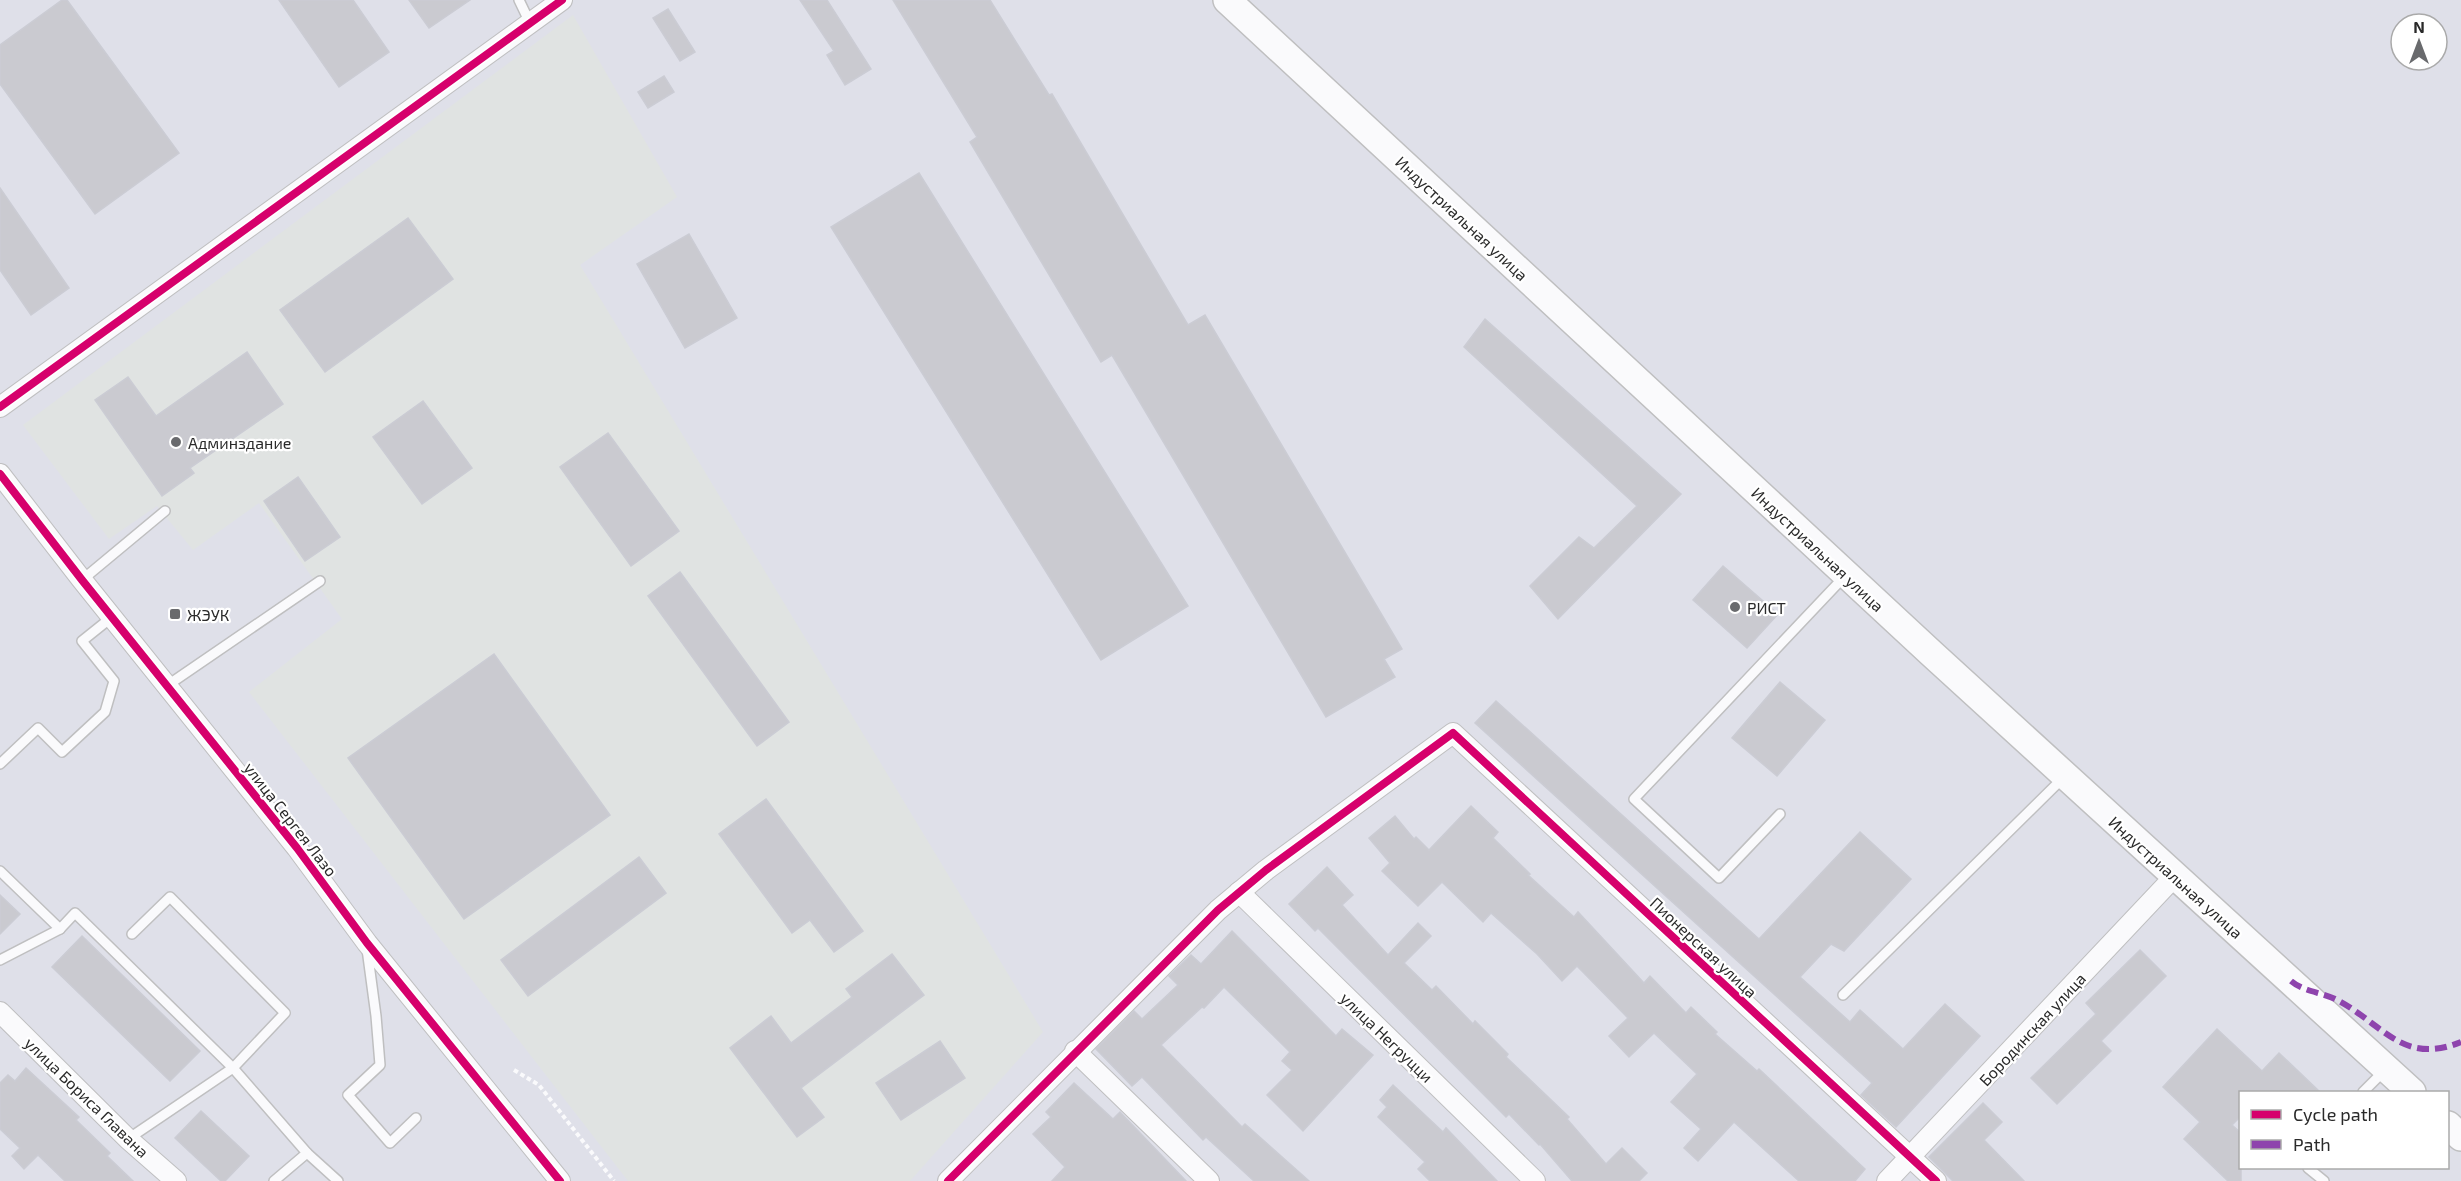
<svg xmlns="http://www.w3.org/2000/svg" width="2461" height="1181" font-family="'Exo 2',sans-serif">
<rect width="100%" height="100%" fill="#dfe0e9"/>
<path fill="#e0e3e2" d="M573 15 677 197 580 265 1043 1032 910 1181H628L249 692 342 619 259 503 193 550 157 506 109 539 23 425Z"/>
<g fill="#cacad0" stroke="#cbccd4" stroke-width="1.5">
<path d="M62 0H67L179 153 95 214 0 84V45Z"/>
<path d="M279 0H353L389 52 339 87Z"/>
<path d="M409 0H470L429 28Z"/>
<path d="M800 0H827L871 69 845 85 827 55 834 51Z"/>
<path d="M893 0H990L1049 95 1052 94 1188 325 1205 315 1402 649 1384 659 1395 677 1326 717 1112 355 1101 362 970 142 977 137Z"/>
<path d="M668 9 695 52 680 61 653 18Z"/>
<path d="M664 76 674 92 648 108 638 92Z"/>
<path d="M919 173 1188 606 1101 660 831 227Z"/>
<path d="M0 188 69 288 31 315 0 270Z"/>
<path d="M408 218 453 279 325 372 280 310Z"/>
<path d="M689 234 737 318 685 348 637 264Z"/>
<path d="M1485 319 1681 494 1558 619 1530 586 1579 537 1594 548 1637 506 1464 347Z"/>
<path d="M247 352 283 404 190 468 194 473 162 496 95 400 128 377 156 416Z"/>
<path d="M423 401 472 468 422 504 373 437Z"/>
<path d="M608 433 679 531 631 566 560 467Z"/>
<path d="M298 477 340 537 305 561 264 501Z"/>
<path d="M1723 566 1778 614 1747 648 1693 600Z"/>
<path d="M680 572 789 722 757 746 648 596Z"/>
<path d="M494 654 610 815 464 919 348 758Z"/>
<path d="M1780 682 1825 720 1777 776 1732 738Z"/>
<path d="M1496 701 1759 939 1860 832 1911 879 1844 951 1831 944 1800 977 1850 1022 1860 1010 1903 1049 1945 1004 1980 1036 1896 1127 1861 1095 1872 1083 1475 723Z"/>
<path d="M766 799 863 931 834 952 810 920 792 933 719 834Z"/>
<path d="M1471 806 1498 832 1493 838 1530 874 1528 875 1574 917 1578 912 1644 983 1650 976 1686 1013 1691 1007 1717 1032 1715 1034 1757 1071 1759 1069 1865 1169 1855 1181H1799L1734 1122 1698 1161 1684 1148 1701 1129 1671 1102 1697 1074 1654 1033 1629 1057 1609 1036 1628 1018 1577 966 1562 981 1537 954 1491 913 1483 922 1442 882 1418 906 1382 871 1390 863 1369 838 1395 816 1414 839 1416 837 1429 850Z"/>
<path d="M639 857 666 893 528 996 501 960Z"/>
<path d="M1327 867 1353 895 1342 905 1388 955 1418 923 1431 936 1404 963 1432 990 1436 986 1473 1024 1475 1021 1508 1054 1506 1057 1569 1117 1567 1119 1606 1164 1622 1148 1647 1173 1639 1181H1572L1540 1144 1539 1145 1509 1114 1506 1117 1318 928 1315 931 1289 904Z"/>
<path d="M0 895 20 914 0 934Z"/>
<path d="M1232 931 1336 1036 1342 1029 1373 1055 1303 1131 1267 1095 1292 1070 1282 1061 1290 1052 1224 987 1204 1008 1202 1007 1161 1045 1242 1127 1245 1124 1309 1181H1254L1206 1137 1203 1140 1142 1077 1132 1086 1096 1049 1134 1011 1142 1019 1178 985 1169 976 1191 955 1201 964Z"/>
<path d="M82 936 200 1051 170 1081 52 967Z"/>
<path d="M2140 950 2166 976 2101 1041 2111 1051 2057 1104 2031 1078 2096 1014 2086 1003Z"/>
<path d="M892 954 924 995 801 1088 824 1117 797 1137 730 1048 771 1016 791 1043 852 997 846 989Z"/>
<path d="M2217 1029 2262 1071 2279 1053 2320 1092H2241V1116L2232 1125 2241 1133V1181H2228L2184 1139 2200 1122 2163 1087Z"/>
<path d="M940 1041 965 1078 901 1120 876 1083Z"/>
<path d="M26 1068 79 1117 76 1120 110 1153 107 1156 133 1181H65L38 1155 24 1169 12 1156 20 1148 0 1129V1083L8 1075 15 1081Z"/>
<path d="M1074 1083 1113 1119 1120 1112 1186 1181H1052L1065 1167 1033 1134 1051 1117 1046 1112Z"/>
<path d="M1393 1085 1443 1132 1446 1128 1497 1181H1430L1418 1169 1425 1162 1378 1117 1387 1107 1380 1100Z"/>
<path d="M1983 1103 2002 1122 1984 1140 2024 1181H1953L1929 1157Z"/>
<path d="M201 1111 249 1156 225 1181H221L175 1138Z"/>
</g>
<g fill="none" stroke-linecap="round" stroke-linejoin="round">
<g stroke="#bfbfc0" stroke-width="12">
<g id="lane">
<path d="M519 0 530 23"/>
<path d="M82 580 165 511"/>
<path d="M168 685 320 581"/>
<path d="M0 764 38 728 62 752 105 712 114 681 82 641 112 617"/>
<path d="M1780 814 1719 878 1634 799 1844 577"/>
<path d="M0 871 60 929"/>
<path d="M132 934 170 897 285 1013 233 1068 307 1153 274 1181"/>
<path d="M367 949 376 1016 380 1065 348 1095 390 1143 416 1118"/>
<path d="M0 960 60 929 75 913 233 1068 128 1139"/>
<path d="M1843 995 2064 777"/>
<path d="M2363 1092 2385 1070"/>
<path d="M307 1153 338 1181"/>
<path d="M2308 1168 2324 1181"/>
</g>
</g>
<g stroke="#bfbfc0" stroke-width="22">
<g id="street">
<path d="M0 407 562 0"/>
<path d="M0 474 82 580 297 848 367 943 560 1181"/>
<path d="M1239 892 1535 1181"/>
<path d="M0 1012 128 1139 176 1181"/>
<path d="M1075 1051 1209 1181"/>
<path d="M948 1181 1218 910 1266 870 1453 733 1936 1181"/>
<path d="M1887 1181 2175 876"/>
</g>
</g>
<g stroke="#bfbfc0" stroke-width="30">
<g id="secondary">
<path d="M1227 0 1931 653 2412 1092"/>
<path d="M2448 1125 2461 1137"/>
</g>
</g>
<path stroke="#fafafc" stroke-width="4" stroke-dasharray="4.5 3" stroke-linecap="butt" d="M514 1070 539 1085 614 1181"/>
<use href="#lane" stroke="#fafafc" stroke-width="9"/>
<use href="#street" stroke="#fafafc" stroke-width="20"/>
<use href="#secondary" stroke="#fafafc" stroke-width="27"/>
<path stroke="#8e44ad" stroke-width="6" stroke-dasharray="12 6" stroke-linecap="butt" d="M2291 981C2304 992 2322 992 2337 1000 2382 1023 2402 1066 2461 1042"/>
<g stroke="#fff" stroke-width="11">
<g id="cycleway">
<path d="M0 407 562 0"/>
<path d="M0 474 82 580 297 848 367 943 560 1181"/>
<path d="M948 1181 1218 910 1266 870 1453 733 1936 1181"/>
</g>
</g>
<use href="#cycleway" stroke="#d6006c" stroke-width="8"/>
</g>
<g fill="#696a6d" stroke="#fff" stroke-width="2">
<circle cx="176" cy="442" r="6"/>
<circle cx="1735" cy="607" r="6"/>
<rect x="169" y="608" width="12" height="12" rx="3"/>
</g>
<g text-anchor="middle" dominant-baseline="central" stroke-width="4.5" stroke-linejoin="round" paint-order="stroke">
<g font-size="16" fill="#2a2a2a" stroke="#fff">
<text transform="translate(1462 218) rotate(43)">Индустриальная улица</text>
<text transform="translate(1818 549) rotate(43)">Индустриальная улица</text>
<text transform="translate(291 819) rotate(52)">улица Сергея Лазо</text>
<text transform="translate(2176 877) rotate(42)">Индустриальная улица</text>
<text transform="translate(1704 947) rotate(43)">Пионерская улица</text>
<text transform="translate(2032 1029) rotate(-47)">Бородинская улица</text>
<text transform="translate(1387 1037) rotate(44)">улица Негруцци</text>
<text transform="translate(87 1097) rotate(44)">улица Бориса Главана</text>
</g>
<g font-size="16" fill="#2a2a2a" stroke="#fff" text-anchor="start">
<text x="188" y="442">Админздание</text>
<text x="1747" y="607">РИСТ</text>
<text x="187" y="614">ЖЭУК</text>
</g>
</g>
<rect x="2239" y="1091" width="210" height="78" fill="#ffffff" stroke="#aaaaaa" stroke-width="1.5"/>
<rect x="2251" y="1110" width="30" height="9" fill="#d6006c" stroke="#aaaaaa" stroke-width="1.5"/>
<text x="2293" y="1121" font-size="18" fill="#2a2a2a">Cycle path</text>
<rect x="2251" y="1140" width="30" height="9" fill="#8e44ad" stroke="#aaaaaa" stroke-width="1.5"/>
<text x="2293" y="1151" font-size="18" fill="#2a2a2a">Path</text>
<g transform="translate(2419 42)"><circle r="28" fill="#ffffff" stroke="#aaaaaa" stroke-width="1.5"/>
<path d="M0-4.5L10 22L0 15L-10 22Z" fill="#696a6d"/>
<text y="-9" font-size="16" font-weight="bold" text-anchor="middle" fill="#2a2a2a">N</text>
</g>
</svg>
